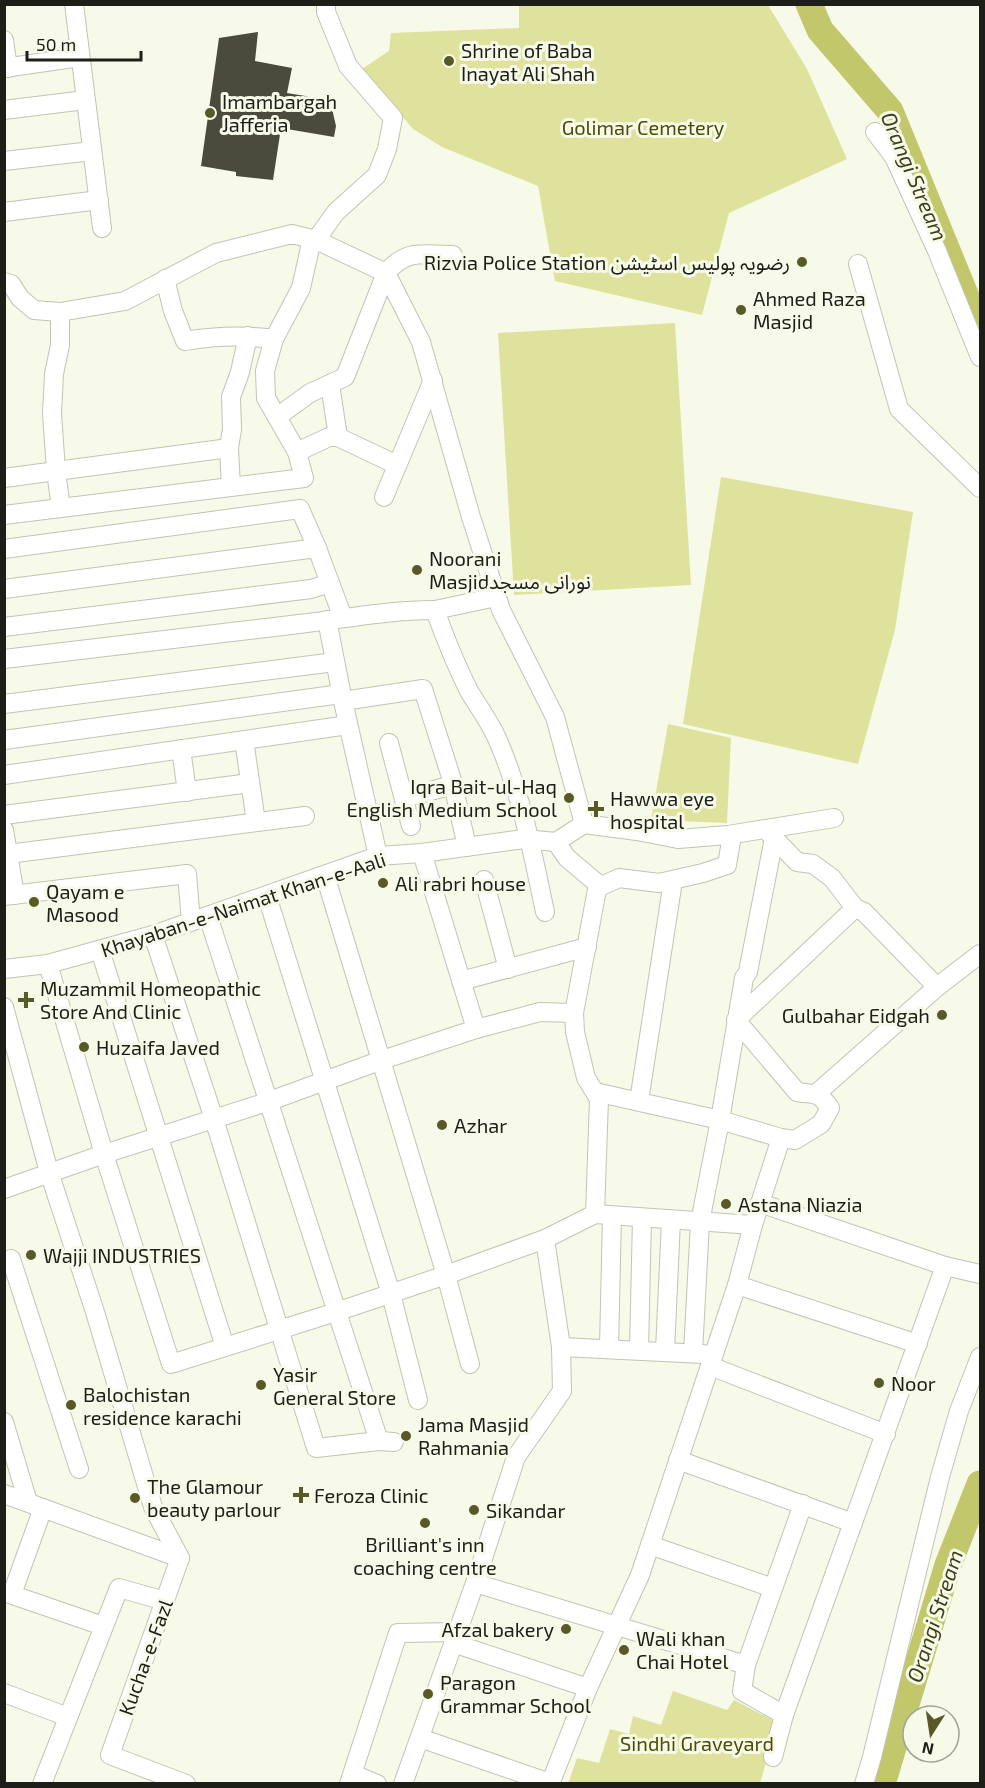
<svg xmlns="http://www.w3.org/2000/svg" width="985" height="1788" font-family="'Exo 2','Noto Sans Arabic',sans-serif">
<rect width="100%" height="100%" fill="#f8fae9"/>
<g fill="#dee29c">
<path d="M519 5H768L807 69 847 159 729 213 702 315 555 281 538 186 442 147 413 129 362 69 389 51 391 33 519 28Z"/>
<path d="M675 323 691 585 514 595 498 333Z"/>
<path d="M721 477 913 512 895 630 858 764 683 724Z"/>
<path d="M668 724 731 738 727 823 651 820Z"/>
<path d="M673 1691 727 1710 734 1700 778 1723 760 1783 568 1784 577 1758 599 1763 610 1729 629 1734 633 1716 661 1725Z"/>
</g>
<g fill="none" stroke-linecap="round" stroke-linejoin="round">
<g stroke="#c2c76b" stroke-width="27">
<path d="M809 4 820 30 890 111 980 331"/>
<path d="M882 1784 948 1565 980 1484"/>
</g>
</g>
<path fill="#4a4b3d" d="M258 32 255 61 292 68 287 93 330 100 336 126 334 137 281 128 273 180 236 176V172L201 166 219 38Z"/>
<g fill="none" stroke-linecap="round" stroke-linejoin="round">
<g stroke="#c2c4b3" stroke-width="20">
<g id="minor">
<path d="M74 4 102 228"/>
<path d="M4 40 8 68"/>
<path d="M4 68 80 57"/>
<path d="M4 110 85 100"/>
<path d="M875 132 894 157 937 251 980 357"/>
<path d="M4 161 92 151"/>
<path d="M4 212 99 200"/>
<path d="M858 264 899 409 980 488"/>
<path d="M165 279 173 311 185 341C215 336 243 335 274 339"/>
<path d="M4 282 11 284 20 298 34 310 60 312 125 301 216 253 292 234 316 240 386 273 421 342 471 517 501 610 555 717 584 824 637 831 678 839 728 835 834 818"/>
<path d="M60 312V345L54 374 52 413 56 471 61 508"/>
<path d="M330 384 338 437"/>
<path d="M277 417 310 393 345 377 386 273C407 248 423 255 453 255"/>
<path d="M297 452 329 437H338L397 465"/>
<path d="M4 478 229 448"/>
<path d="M231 487 229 448 232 429 231 397 240 372 248 336"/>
<path d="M384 497 433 380"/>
<path d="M4 515 304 478 297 452 266 398 265 371 274 339 301 288 310 248 336 212 377 175 387 149 393 118 348 66 326 12V4"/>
<path d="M4 549 300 509 317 548"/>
<path d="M4 589 317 548 343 618"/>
<path d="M435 610 496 597"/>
<path d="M327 620 343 701 378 856"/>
<path d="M4 627 311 589 330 583"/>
<path d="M4 659C103 647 201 636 299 624 344 619 388 610 435 610 445 638 456 665 469 691 479 708 492 725 499 743 522 797 533 855 545 912"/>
<path d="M343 701 423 689 452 780 467 847"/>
<path d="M4 704 335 662"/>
<path d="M4 740 341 694"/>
<path d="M244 740 256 822"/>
<path d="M389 743 411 826"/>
<path d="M181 749 187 792"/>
<path d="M4 775 348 725"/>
<path d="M404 798 453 785"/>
<path d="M4 815 250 783"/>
<path d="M4 830 15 895"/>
<path d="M769 833 797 862 813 864 832 878 855 908 864 912 937 987"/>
<path d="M556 842 567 858 598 884 574 1013 575 1032 586 1078 599 1099 595 1214"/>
<path d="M422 853 476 1029"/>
<path d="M8 854 305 816"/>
<path d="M325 875 446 1275 470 1364"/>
<path d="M484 880 508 969"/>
<path d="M597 888 619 878 659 883 703 873 727 865 732 835"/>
<path d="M4 896 187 874 191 922"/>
<path d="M267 896 391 1294 418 1400"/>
<path d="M208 916 379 1441"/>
<path d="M153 935 214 1119 316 1448 379 1441 394 1442"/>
<path d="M100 950 225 1347"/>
<path d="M48 964 104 1154 171 1364 336 1312 446 1275 545 1239 595 1214 753 1225"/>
<path d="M4 969 48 964 153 935 378 856 422 853 524 839 556 842 584 824"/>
<path d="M461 981 587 947"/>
<path d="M4 1007 49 1172 95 1312 153 1507 180 1558"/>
<path d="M595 1092 720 1120 781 1138 795 1140 821 1124 830 1108C818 1091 816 1095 797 1092L736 1020 855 908"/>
<path d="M817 1093 937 987 980 954"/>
<path d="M639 1101 673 881"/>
<path d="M4 1189 104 1154 267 1102 382 1060 476 1029 540 1012 574 1013"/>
<path d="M760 1203 945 1266 980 1274"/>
<path d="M4 1261 11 1259 79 1469"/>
<path d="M737 1285 918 1344"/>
<path d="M561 1347 703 1354"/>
<path d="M609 1348 612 1216"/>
<path d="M639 1350 642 1218"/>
<path d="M665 1351 671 1220"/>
<path d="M693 1353 700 1222 720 1120 744 978 748 972 774 838"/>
<path d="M710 1366 886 1434"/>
<path d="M4 1422 28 1502"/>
<path d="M678 1460 853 1523"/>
<path d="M4 1494 180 1558"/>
<path d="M650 1545 773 1588"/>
<path d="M180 1558 110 1755 186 1784"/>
<path d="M475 1583 746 1665"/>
<path d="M4 1592 103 1626"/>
<path d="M12 1594 43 1508"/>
<path d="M453 1643 588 1688"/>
<path d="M4 1693 68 1717"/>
<path d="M784 1715 742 1691 746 1665 803 1504"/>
<path d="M420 1738 550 1783"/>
<path d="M773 1757 784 1715 945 1266"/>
<path d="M353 1774 377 1784"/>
<path d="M42 1784 119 1588 165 1601"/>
<path d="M349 1784 398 1633 457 1632"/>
<path d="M403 1784 475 1583 516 1457 562 1391 561 1347 545 1239"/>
<path d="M550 1784 588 1688 640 1575 737 1285 753 1225 781 1138"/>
<path d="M864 1784 872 1757 940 1477 959 1411 980 1357"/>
</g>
</g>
<use href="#minor" stroke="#fff" stroke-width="18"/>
</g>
<g fill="#575927" stroke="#f8fae9" stroke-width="2">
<circle cx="449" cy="61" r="6"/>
<circle cx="210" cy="113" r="6"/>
<circle cx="802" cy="262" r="6"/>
<circle cx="741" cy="310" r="6"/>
<circle cx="417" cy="570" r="6"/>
<circle cx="569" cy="798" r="6"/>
<path d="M593 800h6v6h6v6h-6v6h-6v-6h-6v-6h6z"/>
<circle cx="383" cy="883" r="6"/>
<circle cx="34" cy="902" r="6"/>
<path d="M23 991h6v6h6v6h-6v6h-6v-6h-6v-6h6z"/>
<circle cx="942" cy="1015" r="6"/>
<circle cx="84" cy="1047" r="6"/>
<circle cx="442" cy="1125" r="6"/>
<circle cx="726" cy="1204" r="6"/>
<circle cx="31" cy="1255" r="6"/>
<circle cx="879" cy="1383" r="6"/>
<circle cx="261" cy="1385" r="6"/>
<circle cx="71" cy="1405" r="6"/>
<circle cx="406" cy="1436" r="6"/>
<path d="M298 1486h6v6h6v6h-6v6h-6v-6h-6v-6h6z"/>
<circle cx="135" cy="1498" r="6"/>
<circle cx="474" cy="1510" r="6"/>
<circle cx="425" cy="1523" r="6"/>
<circle cx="566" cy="1629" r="6"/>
<circle cx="624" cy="1650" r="6"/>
<circle cx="428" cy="1694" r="6"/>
</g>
<g text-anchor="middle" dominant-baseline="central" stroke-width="6" stroke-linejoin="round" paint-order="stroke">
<g font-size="20" fill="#1d1e18" stroke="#f8fae9" text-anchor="start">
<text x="461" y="50">Shrine of Baba<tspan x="461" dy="23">Inayat Ali Shah</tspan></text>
<text x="222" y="101">Imambargah<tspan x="222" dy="23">Jafferia</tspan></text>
<text x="790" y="262" text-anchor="end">Rizvia Police Station رضویہ پولیس اسٹیشن</text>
<text x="753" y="298">Ahmed Raza<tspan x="753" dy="23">Masjid</tspan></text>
<text x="429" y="558">Noorani<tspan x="429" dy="23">Masjidنورانی مسجد</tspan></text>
<text x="557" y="786" text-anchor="end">Iqra Bait-ul-Haq<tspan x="557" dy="23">English Medium School</tspan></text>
<text x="610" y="798">Hawwa eye<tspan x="610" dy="23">hospital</tspan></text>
<text x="395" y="883">Ali rabri house</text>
<text x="46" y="891">Qayam e<tspan x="46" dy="23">Masood</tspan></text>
<text x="40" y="988">Muzammil Homeopathic<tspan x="40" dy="23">Store And Clinic</tspan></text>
<text x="930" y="1015" text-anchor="end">Gulbahar Eidgah</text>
<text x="96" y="1047">Huzaifa Javed</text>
<text x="454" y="1125">Azhar</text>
<text x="738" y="1204">Astana Niazia</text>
<text x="43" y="1255">Wajji INDUSTRIES</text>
<text x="273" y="1374">Yasir<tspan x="273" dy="23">General Store</tspan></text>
<text x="891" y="1383">Noor</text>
<text x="83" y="1394">Balochistan<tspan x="83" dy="23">residence karachi</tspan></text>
<text x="418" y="1424">Jama Masjid<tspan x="418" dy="23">Rahmania</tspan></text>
<text x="147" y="1486">The Glamour<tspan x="147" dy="23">beauty parlour</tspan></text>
<text x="314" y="1495">Feroza Clinic</text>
<text x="486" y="1510">Sikandar</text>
<text x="425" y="1544" text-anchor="middle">Brilliant's inn<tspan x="425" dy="23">coaching centre</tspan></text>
<text x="554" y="1629" text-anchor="end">Afzal bakery</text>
<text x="636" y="1638">Wali khan<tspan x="636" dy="23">Chai Hotel</tspan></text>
<text x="440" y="1682">Paragon<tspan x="440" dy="23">Grammar School</tspan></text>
</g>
<g font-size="20" fill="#4b4d04" stroke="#f8fae9">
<text x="643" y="127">Golimar Cemetery</text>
<text x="697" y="1743">Sindhi Graveyard</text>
</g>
<g font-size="20" fill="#1d1e18" stroke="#f8fae9">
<text transform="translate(243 904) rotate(-18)">Khayaban-e-Naimat Khan-e-Aali</text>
<text transform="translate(145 1657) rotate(-70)">Kucha-e-Fazl</text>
</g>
<g font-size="21" font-style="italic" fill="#3d3f18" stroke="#f8fae9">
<text transform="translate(915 176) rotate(67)">Orangi Stream</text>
<text transform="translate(934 1616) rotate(-72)">Orangi Stream</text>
</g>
</g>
<rect width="985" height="1788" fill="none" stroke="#1d1e18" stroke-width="12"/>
<g transform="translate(931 1734) rotate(192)"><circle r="28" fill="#f8fae9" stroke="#a0a295" stroke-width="1.5"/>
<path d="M0-4.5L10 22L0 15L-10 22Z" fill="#575927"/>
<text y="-9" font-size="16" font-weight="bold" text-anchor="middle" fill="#1d1e18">N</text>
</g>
<path d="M27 51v9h114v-9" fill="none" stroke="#1d1e18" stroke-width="3"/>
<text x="36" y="51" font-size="18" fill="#1d1e18" stroke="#f8fae9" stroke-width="4.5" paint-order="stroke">50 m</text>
</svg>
